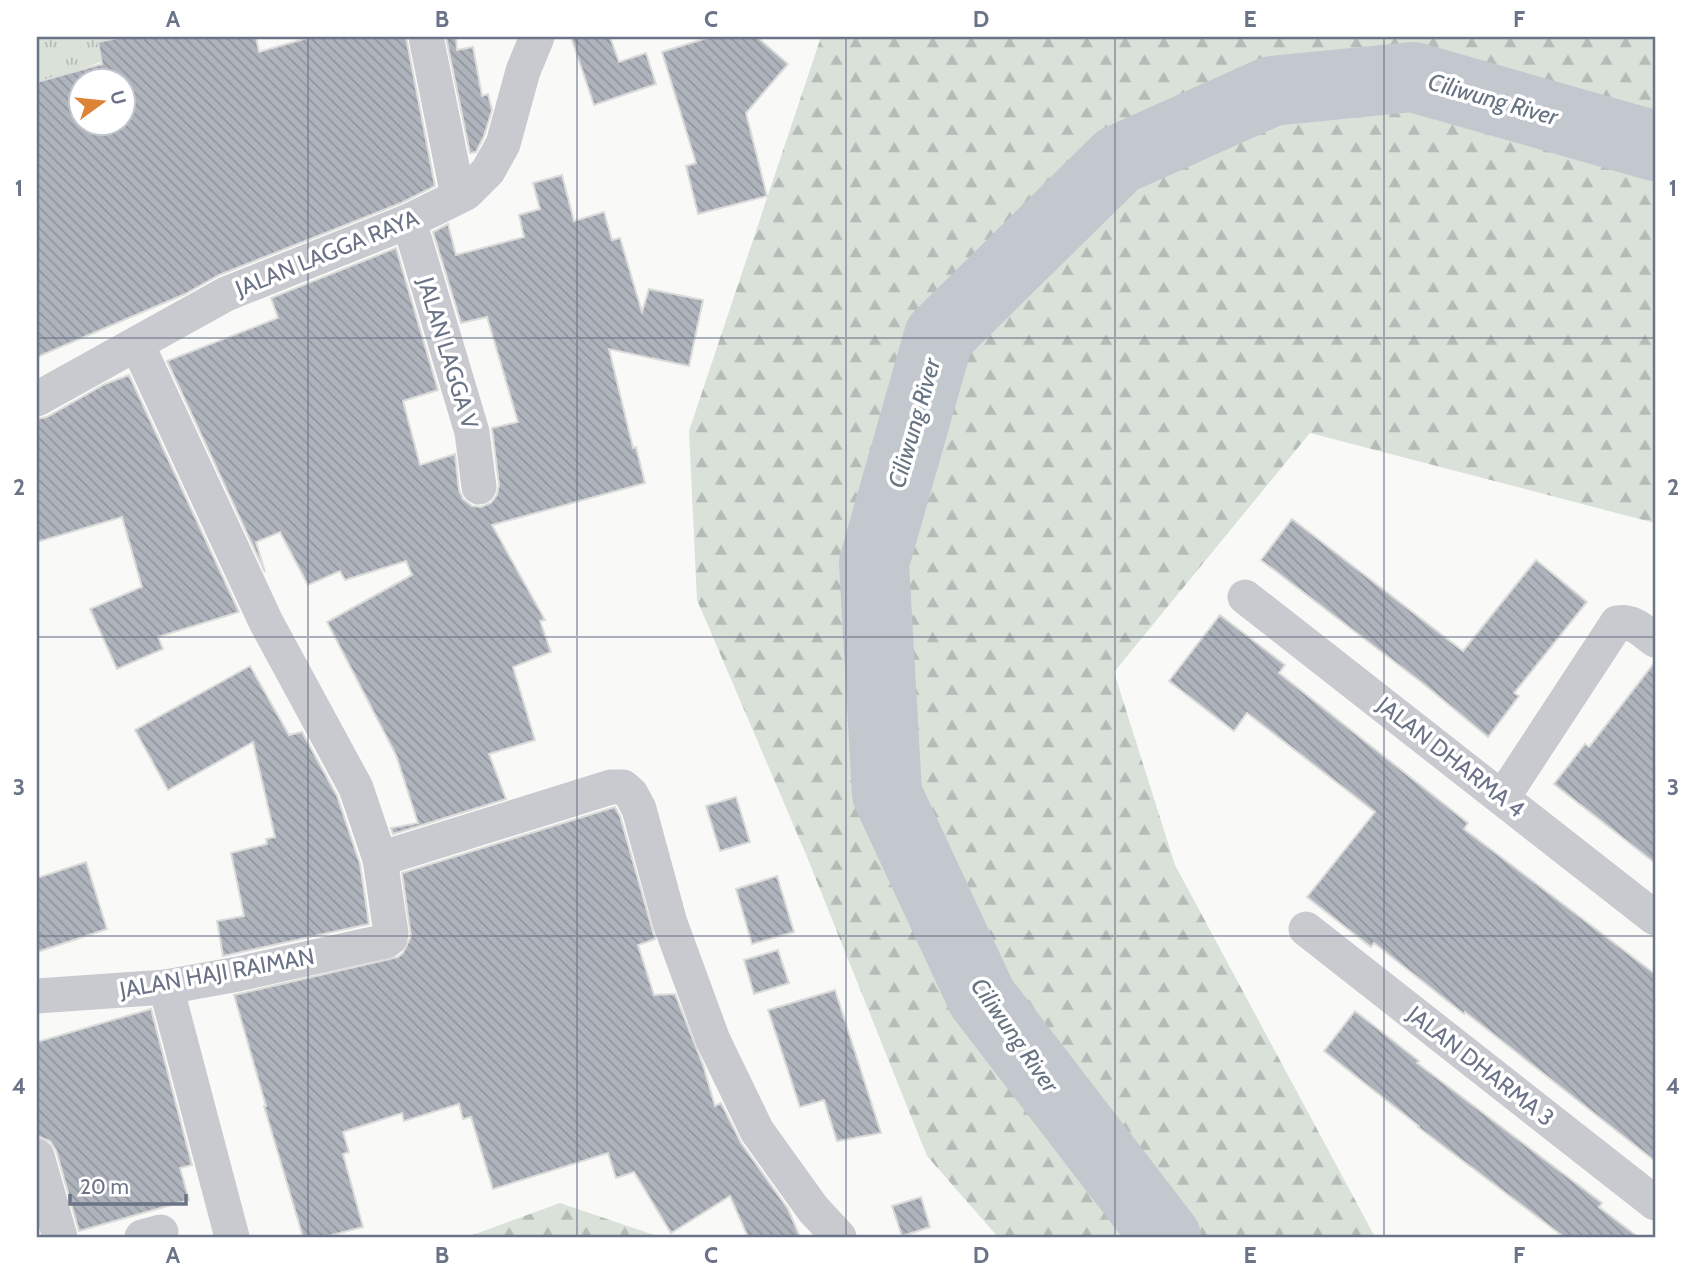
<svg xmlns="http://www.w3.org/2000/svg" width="1692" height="1274" font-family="Cabin,sans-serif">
<defs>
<pattern id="grass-tufts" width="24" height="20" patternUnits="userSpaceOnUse" patternTransform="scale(1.75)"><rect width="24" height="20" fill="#dae1d9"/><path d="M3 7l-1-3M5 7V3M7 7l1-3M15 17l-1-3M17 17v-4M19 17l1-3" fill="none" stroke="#b5bbb6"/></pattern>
<pattern id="forest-firs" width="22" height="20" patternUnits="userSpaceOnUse" patternTransform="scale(1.75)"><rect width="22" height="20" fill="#dae1d9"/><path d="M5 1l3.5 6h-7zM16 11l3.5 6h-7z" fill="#b5bbb6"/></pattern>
<pattern id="building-back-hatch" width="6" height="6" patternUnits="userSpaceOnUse" patternTransform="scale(1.75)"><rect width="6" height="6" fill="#aeb3bc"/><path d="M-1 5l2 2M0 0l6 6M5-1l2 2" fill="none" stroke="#92969e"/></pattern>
</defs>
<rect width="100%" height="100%" fill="#f9faf8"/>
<path fill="url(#grass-tufts)" d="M37 37H170L37 85Z"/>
<g fill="url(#forest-firs)">
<path d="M821 37H1655V523L1310 433 1114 672 1175 865 1375 1237H998L927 1156 805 852 697 600 689 431Z"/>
<path d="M560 1203 660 1237H467Z"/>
</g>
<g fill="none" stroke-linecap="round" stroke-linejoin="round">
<path stroke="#c2c8ce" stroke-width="70" d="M1166 1237 982 998 887 794 874 563 939 336 1118 160 1272 91 1413 77 1655 146"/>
</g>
<g fill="url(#building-back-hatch)" stroke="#dbdcda" stroke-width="2" fill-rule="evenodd">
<path d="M122 37H256L259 52 311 37H406L435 186 401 203 219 275 185 294 37 357V82L102 64 98 42ZM80 80H122V122H80Z"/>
<path d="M446 37H456L457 50 473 47 482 96 488 94 492 110 484 136 476 152 470 153Z"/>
<path d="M571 37H610L619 62 646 53 656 84 594 105Z"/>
<path d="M710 37H757L788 64 746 113 767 196 698 214 686 166 696 163 662 52Z"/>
<path d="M562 175 574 221 604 212 612 240 620 238 642 312 649 289 703 300 689 366 609 349 633 448 636 447 645 483 492 525 545 620 540 621 551 652 513 667 535 740 489 754 506 799 393 834 391 828 418 823 396 755 327 622 412 575 406 561 345 580 340 571 308 585 280 532 256 542 265 572 167 361 278 318 271 298 396 248 438 390 403 401 420 465 455 454 459 490 463 499 472 506 481 507 491 503 497 495 499 485 492 428 518 422 487 317 461 323 433 232 448 224 456 255 524 237 519 215 540 209 533 183Z"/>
<path d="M129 375 239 612 158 637 163 649 117 669 90 609 142 587 122 517 37 542V419L47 417 105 384Z"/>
<path d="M1292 519 1463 651 1536 560 1587 602 1514 693 1519 696 1488 737 1425 685 1261 560Z"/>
<path d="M1220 615 1285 665 1279 673 1468 823 1464 829 1655 974V1161L1465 1012 1464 1014 1374 943 1371 947 1307 897 1375 812 1247 713 1234 731 1169 681Z"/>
<path d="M1655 662V863L1554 784 1585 744 1589 747Z"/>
<path d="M250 666 289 735 302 732 337 796 360 864 369 924 223 956 217 921 244 916 231 853 267 844 266 839 275 837 253 742 168 790 135 730Z"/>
<path d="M736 797 750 842 720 851 706 806Z"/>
<path d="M615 807 620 816 655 939 638 945 654 995 675 994 703 1065 715 1106 721 1103 741 1143 788 1209 800 1237H748L730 1196 671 1233 634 1172 616 1178 608 1153 493 1189 471 1117 463 1119 459 1104 404 1121 402 1113 343 1132 349 1152 343 1154 363 1227 324 1237H303L264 1106H266L234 995 398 957 403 953 411 936 402 873Z"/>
<path d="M86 862 107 929 37 952V878Z"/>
<path d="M777 876 794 932 752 944 736 889Z"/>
<path d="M778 950 789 983 754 994 744 960Z"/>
<path d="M835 990 881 1133 837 1141 824 1100 800 1107 768 1010Z"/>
<path d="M151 1009 192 1165 180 1168 189 1200 79 1231 56 1150 50 1141 37 1136V1042Z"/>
<path d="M1355 1011 1419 1061 1417 1063 1602 1203 1599 1207 1638 1237H1564L1418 1127 1419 1126 1324 1051Z"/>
<path d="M921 1197 930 1227 902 1236 892 1206Z"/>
</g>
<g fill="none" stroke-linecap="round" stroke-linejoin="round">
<g stroke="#c8cacf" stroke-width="35">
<path d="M426 37 458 196"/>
<path d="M409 221 472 432 479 487"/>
<path d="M37 399 226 294 409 221 466 193 488 171 503 144 523 71 537 37"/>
<path d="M1245 597 1655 918"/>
<path d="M1503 797 1617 623C1633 620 1643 631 1655 640"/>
<path d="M380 859 611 787H623L631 794 639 809 670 923 713 1040 757 1131 813 1209 839 1237"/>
<path d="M1306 929 1655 1203"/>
<path d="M166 987 232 1237"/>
<path d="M37 996 166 987 238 974 386 941 390 938 391 933 380 859 356 788 266 622 137 344"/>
<path d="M37 1156 60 1237"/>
<path d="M142 1237 161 1232"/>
</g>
</g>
<path fill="none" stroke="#6a7387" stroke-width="2" stroke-opacity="0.55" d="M308 37V1237M577 37V1237M846 37V1237M1115 37V1237M1384 37V1237M37 338H1655M37 637H1655M37 936H1655"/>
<g text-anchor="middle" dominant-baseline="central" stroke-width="7" stroke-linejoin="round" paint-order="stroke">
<g font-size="23" fill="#6a7387" stroke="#fff">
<text transform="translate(327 253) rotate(-22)">JALAN LAGGA RAYA</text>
<text transform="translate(448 353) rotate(73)">JALAN LAGGA V</text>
<text transform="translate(1451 757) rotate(38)">JALAN DHARMA 4</text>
<text transform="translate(217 973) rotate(-10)">JALAN HAJI RAIMAN</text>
<text transform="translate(1481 1066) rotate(38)">JALAN DHARMA 3</text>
</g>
<g font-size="24" font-style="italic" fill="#667382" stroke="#fff">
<text transform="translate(1493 99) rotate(16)">Ciliwung River</text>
<text transform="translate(914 423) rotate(-74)">Ciliwung River</text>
<text transform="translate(1015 1035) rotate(55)">Ciliwung River</text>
</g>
</g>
<rect width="1692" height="1274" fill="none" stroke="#ffffff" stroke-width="77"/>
<g transform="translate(102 102) rotate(75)"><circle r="33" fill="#ffffff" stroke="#c3c7cf" stroke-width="2"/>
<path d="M0-5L12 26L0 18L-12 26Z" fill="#dc8335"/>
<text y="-10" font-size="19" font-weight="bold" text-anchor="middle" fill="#6a7387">U</text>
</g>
<path d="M70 1194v10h116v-10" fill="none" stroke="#6a7387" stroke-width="3.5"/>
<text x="80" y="1194" font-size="21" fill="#6a7387" stroke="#ffffff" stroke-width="5" paint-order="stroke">20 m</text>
<rect x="38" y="38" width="1616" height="1198" fill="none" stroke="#6a7387" stroke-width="2.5"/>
<g font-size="23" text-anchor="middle" font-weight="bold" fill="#6a7387">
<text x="173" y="27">A</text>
<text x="442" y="27">B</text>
<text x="711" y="27">C</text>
<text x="981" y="27">D</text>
<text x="1250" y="27">E</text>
<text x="1519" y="27">F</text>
<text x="19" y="196">1</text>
<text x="1673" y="196">1</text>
<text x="19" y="495">2</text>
<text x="1673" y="495">2</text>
<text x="19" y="795">3</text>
<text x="1673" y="795">3</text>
<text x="19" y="1094">4</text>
<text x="1673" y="1094">4</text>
<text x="173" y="1263">A</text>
<text x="442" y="1263">B</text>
<text x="711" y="1263">C</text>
<text x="981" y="1263">D</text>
<text x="1250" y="1263">E</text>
<text x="1519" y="1263">F</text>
</g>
</svg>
